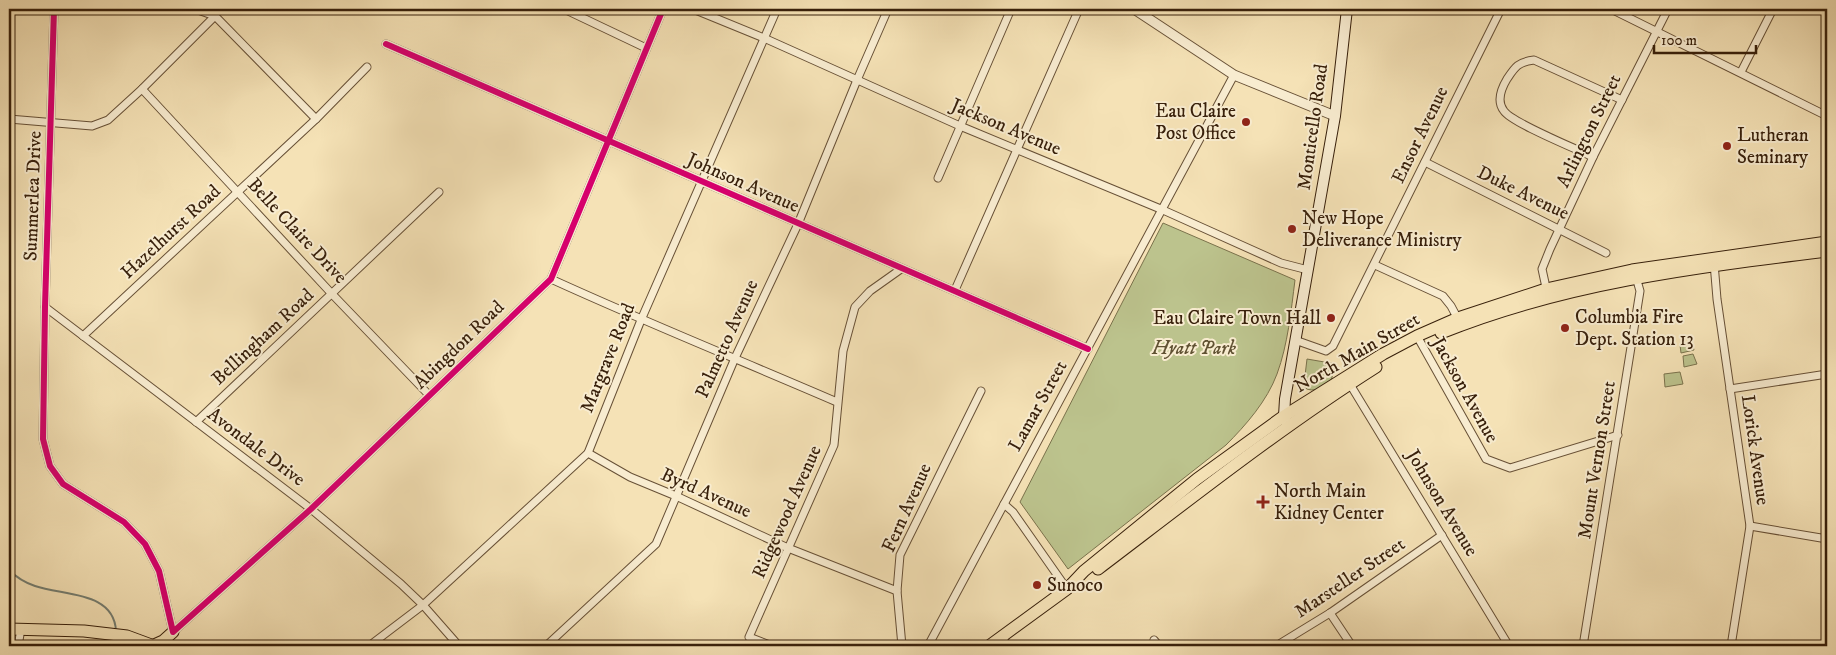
<svg xmlns="http://www.w3.org/2000/svg" width="1836" height="655" font-family="'IM FELL DW Pica',serif">
<rect width="100%" height="100%" fill="#f5e2b6"/>
<filter id="stains"><feTurbulence type="fractalNoise" baseFrequency=".004" numOctaves="4"/><feColorMatrix values="0 0 0 0 .2 0 0 0 0 .09 0 0 0 0 .02 0 0 0 .5 -.17"/></filter>
<radialGradient id="worn" r=".72"><stop offset=".6" stop-color="#630" stop-opacity="0"/><stop offset="1" stop-color="#630" stop-opacity=".3"/></radialGradient>
<g fill="#bcc38d" stroke="#7a724c">
<path d="M1163 223 1295 280C1291 311 1288 344 1277 374 1267 401 1246 425 1226 445L1068 569 1020 502Z"/>
<path d="M1692 343 1694 350 1681 353 1680 345Z"/>
<path d="M1693 354 1697 364 1684 367 1683 356Z"/>
<path d="M1307 359 1336 364C1334 368 1333 376 1331 380 1324 388 1313 393 1305 388L1304 384Z"/>
<path d="M1680 372 1683 384 1665 387 1664 374Z"/>
</g>
<g fill="none" stroke-linecap="round" stroke-linejoin="round">
<g stroke="#757e71" stroke-width="2">
<path d="M9 570C16 577 26 583 35 586 64 596 114 591 116 631"/>
<path d="M117 638V646"/>
</g>
<g stroke="#675036" stroke-width="9">
<g id="minor">
<path d="M54 9 45 307 43 439 50 466 63 484 124 522 145 544 159 571 173 632 311 509 551 279 663 9"/>
<path d="M195 9 215 16 316 119"/>
<path d="M564 9 646 48"/>
<path d="M693 9 764 38 960 126 1163 210 1281 263 1308 270"/>
<path d="M1611 9 1827 116"/>
<path d="M386 44 1088 349"/>
<path d="M1741 72 1773 9"/>
<path d="M142 89 332 294 429 395"/>
<path d="M9 119 92 126 108 120 142 89 215 16"/>
<path d="M1593 157C1577 149 1512 123 1504 111 1496 101 1501 89 1507 79 1515 67 1518 62 1534 60L1622 100"/>
<path d="M1425 162 1606 253"/>
<path d="M938 178 1011 9"/>
<path d="M1714 263 1717 299 1750 526 1731 646"/>
<path d="M1375 265 1443 296 1451 306 1459 321"/>
<path d="M551 279C645 322 742 361 837 402"/>
<path d="M955 290 1079 9"/>
<path d="M1547 292 1542 269 1550 249 1593 157 1668 9"/>
<path d="M45 307 311 509 401 584 423 605 459 646"/>
<path d="M83 336 316 119 367 67"/>
<path d="M1417 336 1486 459 1510 468 1618 435"/>
<path d="M1295 340 1326 351 1333 346 1501 9"/>
<path d="M1348 381 1509 646"/>
<path d="M1730 389 1827 374"/>
<path d="M196 422 439 192"/>
<path d="M588 453 630 477 676 496 788 548 897 591"/>
<path d="M1004 504 1013 512 1067 589"/>
<path d="M1750 526 1827 539"/>
<path d="M1330 613 1352 646"/>
<path d="M1000 638 1010 646"/>
<path d="M1154 640 1159 646"/>
<path d="M18 646 21 629"/>
<path d="M369 646 423 605 588 453 641 320 777 9"/>
<path d="M546 646 656 544 735 358 798 224 857 80 888 9"/>
<path d="M772 646 749 637 834 445 843 351 855 307 870 291 901 269"/>
<path d="M902 646 897 591 900 555 981 391"/>
<path d="M928 646 1234 75"/>
<path d="M1276 646 1330 613 1442 535"/>
<path d="M1583 646 1640 291 1636 277"/>
</g>
</g>
<g stroke="#675036" stroke-width="11">
<path id="tertiary" d="M1134 9 1234 75 1335 116"/>
</g>
<g stroke="#38200b" stroke-width="12">
<path id="secondary" d="M1286 422 1284 416 1285 399 1335 116 1347 9"/>
</g>
<g stroke="#38200b" stroke-width="13">
<g id="primary">
<path d="M1441 333C1564 283 1697 267 1827 251"/>
<path d="M1098 569C1189 500 1280 428 1376 367"/>
<path d="M9 629 84 631 127 636 154 646"/>
<path d="M152 646 163 641 173 632"/>
<path d="M989 646 1067 589 1084 571 1197 479 1284 416 1383 354 1417 336 1458 318 1546 289 1632 270 1827 242"/>
</g>
</g>
<use href="#minor" stroke="#f8ecd0" stroke-width="7"/>
<use href="#tertiary" stroke="#f8ecd0" stroke-width="9"/>
<use href="#secondary" stroke="#f8ecd0" stroke-width="10"/>
<use href="#primary" stroke="#f5e2b6" stroke-width="11"/>
<g stroke="#f8ecd0" stroke-width="9">
<g id="cycleway">
<path d="M54 9 45 307 43 439 50 466 63 484 124 522 145 544 159 571 173 632 311 509 551 279 663 9"/>
<path d="M386 44 1088 349"/>
</g>
</g>
<use href="#cycleway" stroke="#d6006c" stroke-width="6"/>
</g>
<g fill="#8f2418" stroke="#f8ecd0" stroke-width="2">
<circle cx="1246" cy="122" r="5"/>
<circle cx="1727" cy="146" r="5"/>
<circle cx="1292" cy="229" r="5"/>
<circle cx="1331" cy="318" r="5"/>
<circle cx="1565" cy="328" r="5"/>
<path d="M1260.5 494.5h5v5h5v5h-5v5h-5v-5h-5v-5h5z"/>
<circle cx="1037" cy="585" r="5"/>
</g>
<g text-anchor="middle" dominant-baseline="central" stroke-width="4" stroke-linejoin="round" paint-order="stroke">
<g font-size="19" fill="#38200b" stroke="#f8ecd0" text-anchor="start">
<text x="1236" y="111" text-anchor="end">Eau Claire<tspan x="1236" dy="22">Post Office</tspan></text>
<text x="1737" y="135">Lutheran<tspan x="1737" dy="22">Seminary</tspan></text>
<text x="1302" y="218">New Hope<tspan x="1302" dy="22">Deliverance Ministry</tspan></text>
<text x="1575" y="317">Columbia Fire<tspan x="1575" dy="22">Dept. Station 13</tspan></text>
<text x="1321" y="318" text-anchor="end">Eau Claire Town Hall</text>
<text x="1274" y="491">North Main<tspan x="1274" dy="22">Kidney Center</tspan></text>
<text x="1047" y="585">Sunoco</text>
</g>
<g font-size="19" fill="#38200b" stroke="#f8ecd0">
<text transform="translate(1006 127) rotate(23)">Jackson Avenue</text>
<text transform="translate(1313 127) rotate(-82)">Monticello Road</text>
<text transform="translate(1589 131) rotate(-64)">Arlington Street</text>
<text transform="translate(1420 135) rotate(-64)">Ensor Avenue</text>
<text transform="translate(743 183) rotate(24)">Johnson Avenue</text>
<text transform="translate(1523 193) rotate(26)">Duke Avenue</text>
<text transform="translate(33 196) rotate(-88)">Summerlea Drive</text>
<text transform="translate(297 231) rotate(47)">Belle Claire Drive</text>
<text transform="translate(171 232) rotate(-43)">Hazelhurst Road</text>
<text transform="translate(263 337) rotate(-43)">Bellingham Road</text>
<text transform="translate(727 339) rotate(-66)">Palmetto Avenue</text>
<text transform="translate(459 345) rotate(-44)">Abingdon Road</text>
<text transform="translate(1357 353) rotate(-30)">North Main Street</text>
<text transform="translate(608 358) rotate(-68)">Margrave Road</text>
<text transform="translate(1465 390) rotate(61)">Jackson Avenue</text>
<text transform="translate(1038 406) rotate(-61)">Lamar Street</text>
<text transform="translate(256 447) rotate(37)">Avondale Drive</text>
<text transform="translate(1755 450) rotate(82)">Lorick Avenue</text>
<text transform="translate(1597 460) rotate(-81)">Mount Vernon Street</text>
<text transform="translate(706 493) rotate(24)">Byrd Avenue</text>
<text transform="translate(1442 503) rotate(59)">Johnson Avenue</text>
<text transform="translate(907 508) rotate(-66)">Fern Avenue</text>
<text transform="translate(787 512) rotate(-66)">Ridgewood Avenue</text>
<text transform="translate(1350 578) rotate(-34)">Marsteller Street</text>
</g>
<g font-size="19" font-style="italic" fill="#605132" stroke="#f8ecd0">
<text x="1194" y="348">Hyatt Park</text>
</g>
</g>
<rect width="1836" height="655" fill="none" stroke="#f5e2b6" stroke-width="30"/>
<rect x="10" y="10" width="1816" height="635" fill="none" stroke="#38200b" stroke-width="2.5"/>
<rect x="15" y="15" width="1806" height="625" fill="none" stroke="#38200b"/>
<path d="M1654 45v8h102v-8" fill="none" stroke="#38200b" stroke-width="2.5"/>
<text x="1661" y="45" font-size="15" fill="#38200b" stroke="#f8ecd0" stroke-width="4" paint-order="stroke">100 m</text>
<rect width="100%" height="100%" filter="url(#stains)"/>
<rect width="100%" height="100%" fill="url(#worn)"/>
</svg>
